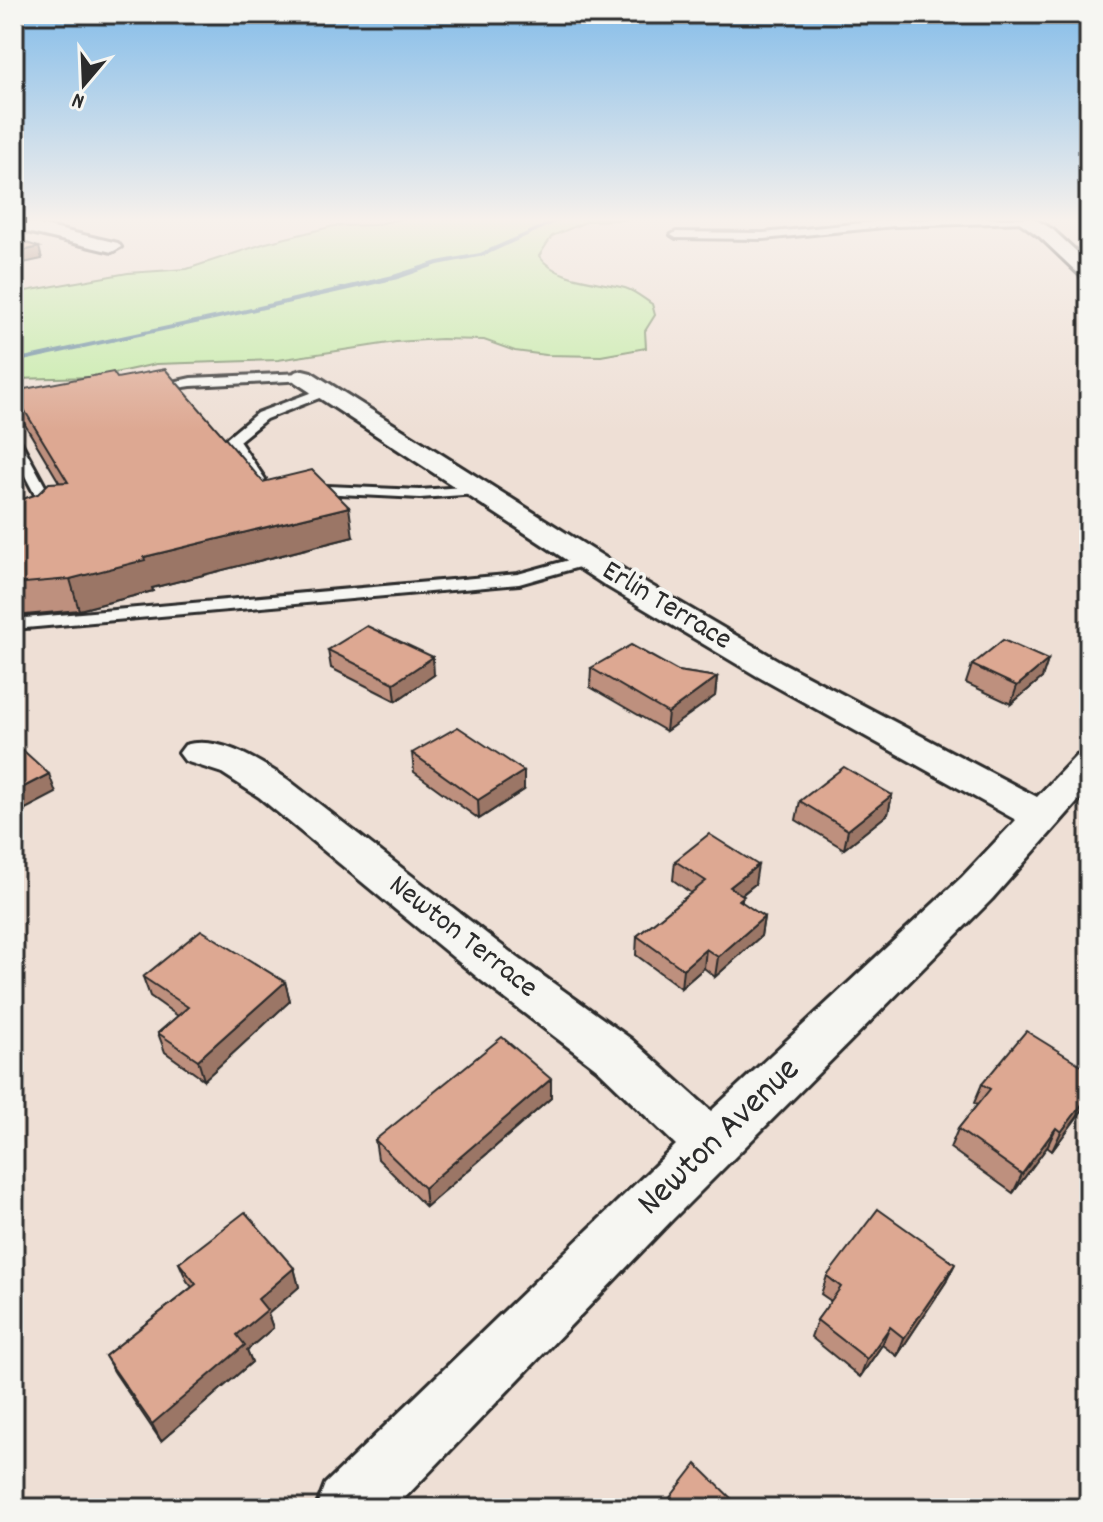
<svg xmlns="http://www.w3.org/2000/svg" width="1103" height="1522" font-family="Dekko,sans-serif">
<rect width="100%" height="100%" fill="#eedfd5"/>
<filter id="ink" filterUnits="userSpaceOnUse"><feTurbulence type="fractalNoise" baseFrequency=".0125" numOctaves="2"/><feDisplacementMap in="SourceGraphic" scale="16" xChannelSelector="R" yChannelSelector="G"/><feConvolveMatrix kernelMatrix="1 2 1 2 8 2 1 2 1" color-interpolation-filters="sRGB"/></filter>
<g filter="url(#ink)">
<path fill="#c4eca7" stroke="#788c69" stroke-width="2" d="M405 218H665L588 221 552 236 539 256C558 282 597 280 625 288 635 291 644 299 652 304L655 315 645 331 646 348 601 356 546 355 515 351 484 340 441 339 396 342 278 360 156 364 96 377 14 379V293L128 273 187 269 266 243 334 226 373 225Z"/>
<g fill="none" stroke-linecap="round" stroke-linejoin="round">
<path fill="#65899e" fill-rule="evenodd" d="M559 218H566L484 256 438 265 398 279 242 314 14 363V359L242 310 393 275 437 261 480 253Z"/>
<g stroke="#2b2b2b" stroke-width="6">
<g id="service">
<path d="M980 218 1030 219 1025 222 894 226 763 239 676 238 671 235 676 232 763 233 894 220Z"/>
<path d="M303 373 307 374V380L191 386 152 392 146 388 191 378Z"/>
<path d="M323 388 329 392 327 395 266 419 239 441 265 479 263 482H253L225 441 227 438 257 413Z"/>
<path d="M14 438 21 442 57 508 46 521 14 531V521L36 515 42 508 14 455Z"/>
<path d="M304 485 420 490 477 486 484 490 477 494 420 498 299 492V486Z"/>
<path d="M587 555 593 557V563L519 584 14 629V619L518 574Z"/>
</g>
</g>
<g stroke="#2b2b2b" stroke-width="6">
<g id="minor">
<path d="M1014 218H1033L1052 229 1089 263V279L1082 277 1040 237Z"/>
<path d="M14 219 118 243 121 247 112 252 14 229Z"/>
<path d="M303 370 311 372 628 572 781 662 1037 797 1076 756 1089 753V789L992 899 672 1220 395 1508H316L325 1484 676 1145 597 1069 482 981 259 797 222 773 185 761 179 753 185 745C220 735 258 761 287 779L514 955 631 1039 711 1111 962 877 1016 820 757 676 606 586 295 382 291 377 295 372Z"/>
</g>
</g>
<use href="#service" fill="#f6f6f2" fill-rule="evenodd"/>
<use href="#minor" fill="#f6f6f2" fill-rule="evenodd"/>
</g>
<g fill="#be907e" stroke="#2b2b2b" stroke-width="2">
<path d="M117 378 263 482 353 537 152 588 153 591 79 610 14 616V486H15L20 500 38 494 59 482 21 418 14 395V391Z"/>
<path d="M328 650 434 675 396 701 331 668Z"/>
<path d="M1048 660 1042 678 1011 704 966 683 972 665Z"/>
<path d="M591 668 678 671 717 677 715 696 666 731 590 687Z"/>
<path d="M412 753 524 790 479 819 414 772Z"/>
<path d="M892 795 888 814 844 849 796 820 800 801Z"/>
<path d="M675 861 755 884 742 895V903L764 917 761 936 715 977 704 968 681 988 636 955 637 936 691 893 673 880Z"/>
<path d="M143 977 285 982 290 1001 204 1080 165 1052 158 1033 178 1016 150 996Z"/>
<path d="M1089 1070V1101L1052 1151 1047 1147 1013 1193 950 1148 958 1129 977 1105 974 1103 982 1084Z"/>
<path d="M551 1098 426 1207 378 1159 375 1140Z"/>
<path d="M179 1263 294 1268 299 1287 268 1314 273 1328 247 1350 252 1362 161 1441 115 1373 105 1356 192 1287 187 1281Z"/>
<path d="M827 1276 946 1282 897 1356 882 1345 860 1377 811 1337 817 1320 831 1301 821 1294Z"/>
</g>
<g fill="#9b7666" stroke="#2b2b2b" stroke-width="2">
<path d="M39 247 42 259 14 265V253Z"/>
<path d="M14 486H15L25 515 14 518Z"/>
<path d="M349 507 353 537 152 588 153 591 79 610 70 579 144 557Z"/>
<path d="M433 657 434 675 396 701 394 683Z"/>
<path d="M1048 660 1042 678 1011 704 1017 686Z"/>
<path d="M717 677 715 696 666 731 668 713Z"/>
<path d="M524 771V790L479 819 478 800Z"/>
<path d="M49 774 56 793 14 815V792Z"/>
<path d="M892 795 888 814 844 849 848 830Z"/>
<path d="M758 865 755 884 727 906 730 887Z"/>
<path d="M764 917 761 936 715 977 718 957Z"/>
<path d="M706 949 704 968 681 988 683 969Z"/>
<path d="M285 982 290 1001 204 1080 198 1060Z"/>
<path d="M551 1079V1098L426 1207 424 1188Z"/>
<path d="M1089 1095V1101L1052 1151 1061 1132Z"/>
<path d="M1056 1128 1047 1147 1013 1193 1022 1174Z"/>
<path d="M955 1264 946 1282 897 1356 904 1338Z"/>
<path d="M294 1268 299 1287 268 1314 273 1328 247 1350 252 1362 161 1441 152 1424 237 1335 258 1299Z"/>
<path d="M890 1327 882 1345 860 1377 867 1359Z"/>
</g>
<g fill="#dda892" stroke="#2b2b2b" stroke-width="2">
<path d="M14 239 39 247 14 253Z"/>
<path d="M165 369 263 482 312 470 349 507 144 557 145 560 70 579 14 584V502L38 494 49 483 68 482 14 393V391L113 372 117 378Z"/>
<path d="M367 626 433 657 394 683 328 650Z"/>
<path d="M1003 640 1048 660 1017 686 972 665Z"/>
<path d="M631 645 678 671 717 677 668 713 591 668Z"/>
<path d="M458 727 524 771 478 800 412 753Z"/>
<path d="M14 742 49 774 14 792Z"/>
<path d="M844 767 892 795 848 830 800 801Z"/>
<path d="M709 834 758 865 730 887 744 896 739 900 764 917 718 957 706 949 683 969 637 936 706 881 675 861Z"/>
<path d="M201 930 285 982 198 1060 158 1033 188 1007 143 977Z"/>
<path d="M1026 1031 1089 1070V1095L1061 1132 1056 1128 1022 1174 958 1129 990 1089 982 1084Z"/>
<path d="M502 1037 551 1079 424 1188 375 1140Z"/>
<path d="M878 1209 955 1264 904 1338 890 1327 867 1359 817 1320 841 1287 827 1276Z"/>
<path d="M245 1212 294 1268 258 1299 267 1310 237 1335 245 1345 152 1424 105 1356 196 1284 179 1263Z"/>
<path d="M696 1464 741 1508H662Z"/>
</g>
</g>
<linearGradient id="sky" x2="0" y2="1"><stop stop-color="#83bce9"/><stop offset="0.51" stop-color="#f7f1ec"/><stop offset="1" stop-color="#f7f1ec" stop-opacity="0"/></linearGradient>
<rect width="1103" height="431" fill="url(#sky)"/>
<g text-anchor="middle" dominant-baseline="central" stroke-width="8" stroke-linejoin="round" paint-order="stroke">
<g font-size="30" fill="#2b2b2b" stroke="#f6f6f2">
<text transform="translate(666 607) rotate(31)">Erlin Terrace</text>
<text transform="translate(462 938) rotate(38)">Newton Terrace</text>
</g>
<g font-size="36" fill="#2b2b2b" stroke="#f6f6f2">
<text transform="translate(720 1138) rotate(-44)">Newton Avenue</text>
</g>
</g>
<rect width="1103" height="1522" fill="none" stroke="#f6f6f2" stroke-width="48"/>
<rect x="24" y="24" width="1055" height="1474" fill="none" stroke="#2b2b2b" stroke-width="3" filter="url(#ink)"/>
<g transform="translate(84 84) rotate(199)" stroke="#f6f6f2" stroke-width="6" paint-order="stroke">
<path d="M0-6L14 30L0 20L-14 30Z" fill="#2b2b2b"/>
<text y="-12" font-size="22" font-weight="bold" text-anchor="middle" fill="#2b2b2b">N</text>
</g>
</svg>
